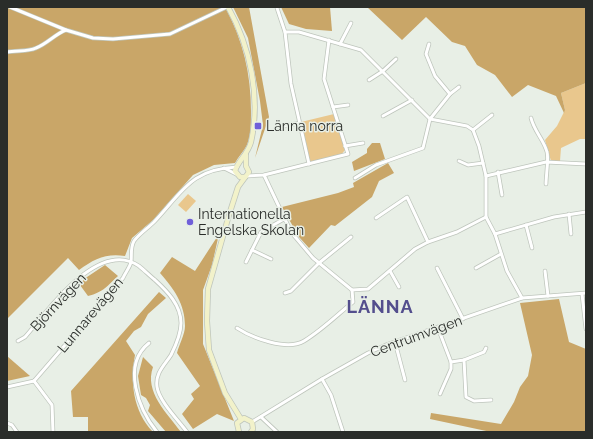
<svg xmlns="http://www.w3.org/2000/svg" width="593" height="439" font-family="Raleway,sans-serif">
<rect width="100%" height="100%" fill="#e8efe6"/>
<g fill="#e9c78d">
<path d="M586 83V139H580L561 148 560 161H551L545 140 557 126 565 110 561 93Z"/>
<path d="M334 114 345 150 340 156 310 163 301 122Z"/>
<path d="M188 194 196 201 186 212 178 205Z"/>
</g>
<g fill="#c9a668">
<path d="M7 7H225C243 40 251 74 251 111 251 122 251 135 247 145 244 151 238 157 235 163L214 165 193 175 153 220 132 238 125 256C106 253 94 259 79 270L68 258 7 319Z"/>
<path d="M233 7H249L269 117 255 158 263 125 260 101 248 38Z"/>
<path d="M281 7H330L332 31 306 29 289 24Z"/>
<path d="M367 7H586V83L561 93 565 110 564 113 556 96 528 85 512 97 495 75 477 65 465 46 452 42 426 17 402 40Z"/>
<path d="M372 143H380L385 159 354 171 352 162 367 153V149Z"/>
<path d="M388 163 394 173 379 181 372 197 335 226 331 225 309 248 299 237 282 207 338 193 354 187 353 183Z"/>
<path d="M219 234 212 265 203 290V344L234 421 217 414 193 429 182 414 194 399 191 394 200 386 177 353C179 345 185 334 185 326 185 304 174 289 160 273L172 257 195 271Z"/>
<path d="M105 265 118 276C107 286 104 292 88 296L80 285 84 279Z"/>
<path d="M159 292 166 298 148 314 141 327 134 331 126 341 135 355C130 382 133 411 153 432H88V417H73L71 391Z"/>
<path d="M559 299 569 342 586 349V432H491L430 419 431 413 501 424 514 402 520 387 528 376 532 355 520 303Z"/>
<path d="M7 356 30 376 7 381Z"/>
<path d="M143 357 153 367C144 392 167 413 181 432H166L148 411 150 405 146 398 141 395 138 376Z"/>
</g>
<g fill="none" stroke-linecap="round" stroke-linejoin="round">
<g stroke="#bec5bc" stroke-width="4.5">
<g id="street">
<path d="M10 7 66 30 93 38 113 39 170 34 227 7"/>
<path d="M277 8 285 32 291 84 309 164"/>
<path d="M285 32H299L361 50 430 119 467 126 473 130 479 146 486 176V217L495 234 507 271 522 298"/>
<path d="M340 44 351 23"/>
<path d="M429 44 426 54 435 76 450 94 459 87"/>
<path d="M7 52C16 50 28 52 36 48 47 44 55 34 66 30"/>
<path d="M369 80 383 71 396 59"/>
<path d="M333 107 348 105"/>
<path d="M383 116 412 100"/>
<path d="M531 118C534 131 544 140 547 152 549 158 546 176 546 184"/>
<path d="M279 127 300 123"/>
<path d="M473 130 492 115"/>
<path d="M345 146 363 143"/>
<path d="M459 161 468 165 483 163"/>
<path d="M224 168 236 174"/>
<path d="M498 172 502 195"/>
<path d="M264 175 291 232 313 258 352 290 368 289 415 249 428 242 457 232 486 217"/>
<path d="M247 176 264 175 348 154 324 79 329 40"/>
<path d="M486 176 546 162 586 164"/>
<path d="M355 178 376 165 423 148 430 119 450 94"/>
<path d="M569 214 571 234"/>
<path d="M376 218 407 197 428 242"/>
<path d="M526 225 532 248"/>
<path d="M495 234 554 217 586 212"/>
<path d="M271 259 252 250 261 232 284 219"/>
<path d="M246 262 252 250"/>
<path d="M437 268 463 319"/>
<path d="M476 268 501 254"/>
<path d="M390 271 399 287"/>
<path d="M545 271 548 296"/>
<path d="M285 293 291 291 319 263 351 237"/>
<path d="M582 294 586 329"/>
<path d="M237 328C252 338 287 351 304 341 322 330 337 315 353 302L352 290"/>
<path d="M438 328 451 362"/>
<path d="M18 341 25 337C48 311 98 238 139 266 144 270 150 276 155 280 167 291 181 305 181 323 181 334 176 345 171 355 164 366 155 373 157 387 159 401 179 421 187 432"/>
<path d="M395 342 405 380"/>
<path d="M149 343C121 365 139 410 157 432"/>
<path d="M486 348 484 352 464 360 466 397 474 401 491 400"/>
<path d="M322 379 331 395 343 432"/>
<path d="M34 381 123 278C125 273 130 267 131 262 132 255 130 248 134 241 139 234 148 228 154 222 183 191 191 169 237 167"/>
<path d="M34 381 52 405 53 432"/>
<path d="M7 387 34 381"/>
<path d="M440 394 451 369V362L464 360"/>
<path d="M261 417 277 432"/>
<path d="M252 422 322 379 368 353 386 345 522 298 586 293"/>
<path d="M7 423 12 425 17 432"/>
</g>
</g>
<g stroke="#bec5bc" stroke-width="6">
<g id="secondary">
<path d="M228 7C250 46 261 97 251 142 248 154 237 162 235 171L240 177H245"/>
<path d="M241 419 225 393 209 350 207 321 208 289 229 215 238 187 249 172 246 166V155"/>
<path d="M239 432 237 423 244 418 252 422 253 429 251 432"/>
</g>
</g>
<use href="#street" stroke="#fff" stroke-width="3"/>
<use href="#secondary" stroke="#f2f2ca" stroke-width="4.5"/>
</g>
<g fill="#6f5fd9" stroke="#e8efe6" stroke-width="1.5">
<rect x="254" y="122" width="8" height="8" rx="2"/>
<circle cx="190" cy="222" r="4"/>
</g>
<g text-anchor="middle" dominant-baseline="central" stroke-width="3" stroke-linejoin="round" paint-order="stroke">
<g font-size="14" fill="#2a2d2a" stroke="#e8efe6" text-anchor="start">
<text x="266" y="126">Länna norra</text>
<text x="198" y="214">Internationella<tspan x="198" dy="16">Engelska Skolan</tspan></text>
</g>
<g font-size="14" fill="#2a2d2a" stroke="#e8efe6">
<text transform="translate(58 302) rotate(-47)">Björnvägen</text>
<text transform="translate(90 315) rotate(-50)">Lunnarevägen</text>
<text transform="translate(416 336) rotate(-20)">Centrumvägen</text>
</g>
<g font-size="18" font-weight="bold" letter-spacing="1" fill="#534e8d" stroke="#e8efe6">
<text x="380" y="306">LÄNNA</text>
</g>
</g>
<rect width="593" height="439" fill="none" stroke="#2a2d2a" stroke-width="16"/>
</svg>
